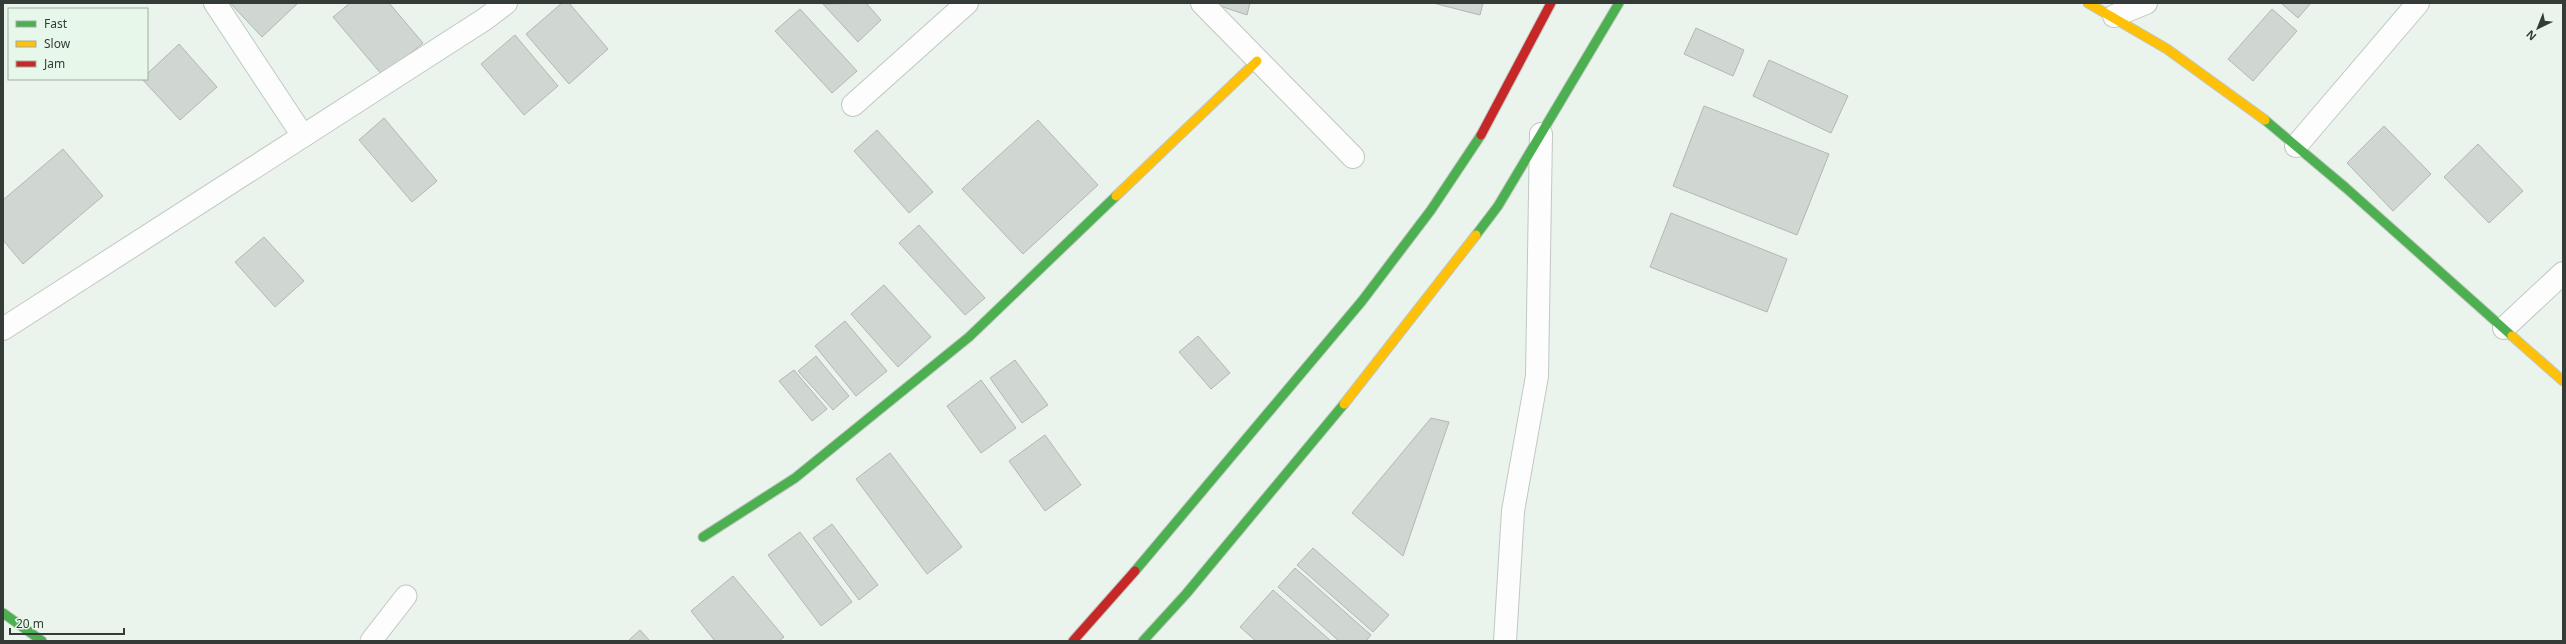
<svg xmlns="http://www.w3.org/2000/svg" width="2566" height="644" font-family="'Noto Sans',sans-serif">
<rect width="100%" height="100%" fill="#eaf4ec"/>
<g fill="#d0d7d2" stroke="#b1b8b2">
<path d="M230 3H298L262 37Z"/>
<path d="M350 3H389L423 43 383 76 333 17Z"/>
<path d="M562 3H569L608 49 569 84 526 34Z"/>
<path d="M866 3 881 20 858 42 823 4Z"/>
<path d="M1211 3H1250L1247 15Z"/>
<path d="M1433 3H1483L1480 15Z"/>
<path d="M2281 3H2311L2298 18Z"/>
<path d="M800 9 857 71 832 93 775 31Z"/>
<path d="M2272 9 2297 31 2253 81 2228 59Z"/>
<path d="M1696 28 1744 50 1733 76 1684 54Z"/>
<path d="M515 35 558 86 524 115 481 64Z"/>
<path d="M179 44 217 87 180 120 142 79H147V74Z"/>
<path d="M1769 60 1848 96 1831 133 1753 96Z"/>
<path d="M1704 106 1829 154 1797 235 1673 186Z"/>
<path d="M384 118 437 181 412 202 359 140Z"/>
<path d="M1038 120 1098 185 1023 254 962 189Z"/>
<path d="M2384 126 2431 174 2393 211 2347 163Z"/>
<path d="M877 130 933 192 909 213 854 151Z"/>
<path d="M2478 144 2523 191 2489 223 2444 177Z"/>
<path d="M63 149 103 196 23 264 3 240V200Z"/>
<path d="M1671 213 1787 259 1767 312 1650 267Z"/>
<path d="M919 225 985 298 965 315 899 243Z"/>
<path d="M264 237 304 281 275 307 235 262Z"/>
<path d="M884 285 931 337 898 367 851 314Z"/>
<path d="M845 321 887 371 856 396 815 346Z"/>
<path d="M1198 336 1230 373 1211 389 1179 352Z"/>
<path d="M816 356 849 396 833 410 798 371Z"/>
<path d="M1015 360 1048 405 1022 423 990 378Z"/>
<path d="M794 370 827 409 812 421 779 381Z"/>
<path d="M981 380 1016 428 981 453 947 406Z"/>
<path d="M1431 418 1449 422 1403 556 1352 513Z"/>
<path d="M1045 435 1081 485 1045 511 1009 461Z"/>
<path d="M890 453 962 547 927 574 856 479Z"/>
<path d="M832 524 878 585 859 600 813 538Z"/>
<path d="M800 532 852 602 821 626 768 555Z"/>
<path d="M1313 548 1389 615 1373 632 1297 565Z"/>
<path d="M1295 568 1371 635 1366 641H1339L1278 587Z"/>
<path d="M733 576 784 637 779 641H715L691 611Z"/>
<path d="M1273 590 1331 641H1256L1240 627Z"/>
<path d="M640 630 650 641H628Z"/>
</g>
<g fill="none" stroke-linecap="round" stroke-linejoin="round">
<g stroke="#c1c7c2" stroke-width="23">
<path id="lane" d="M371 641 406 596"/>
</g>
<g stroke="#c1c7c2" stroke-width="24">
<g id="street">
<path d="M215 3 303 136"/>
<path d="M1202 3 1353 157"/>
<path d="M2114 16 2146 3"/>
<path d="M853 105 967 3"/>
<path d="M2296 146 2418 3"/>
<path d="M2504 328 2563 273"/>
<path d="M3 329 485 19 506 3"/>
<path d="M1505 641 1513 511 1537 376 1541 134"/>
</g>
</g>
<g stroke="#c1c7c2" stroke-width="11">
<g id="fast">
<path d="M2265 120 2346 188 2512 336"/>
<path d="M1476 235 1498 206 1619 3"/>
<path d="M703 537 795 478 969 337 1116 196"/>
<path d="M1135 571 1362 301 1431 210 1481 135"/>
<path d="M3 613 42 641"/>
<path d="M1143 641 1186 594 1344 404"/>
</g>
</g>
<g stroke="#c1c7c2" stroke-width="11">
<g id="slow">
<path d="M2088 3 2167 49 2265 120"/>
<path d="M1116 196 1257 61"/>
<path d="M2512 336 2563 381"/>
<path d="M1344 404 1476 235"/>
</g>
</g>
<g stroke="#c1c7c2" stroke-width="11">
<g id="jam">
<path d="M1481 135 1551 3"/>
<path d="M1073 641 1135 571"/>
</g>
</g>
<use href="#lane" stroke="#fcfdfc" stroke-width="21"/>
<use href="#street" stroke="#fcfdfc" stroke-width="22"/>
<use href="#fast" stroke="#4caf50" stroke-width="9"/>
<use href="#slow" stroke="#ffc107" stroke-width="9"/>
<use href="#jam" stroke="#c62828" stroke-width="9"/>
</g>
<rect width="2566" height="644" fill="none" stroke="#353b36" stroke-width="8"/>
<rect x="8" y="8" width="140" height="72" fill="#e7f7ea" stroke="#a0aca2"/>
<rect x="16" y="21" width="20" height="6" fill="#4caf50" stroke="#a0aca2"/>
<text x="44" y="28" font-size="12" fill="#353b36">Fast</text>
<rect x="16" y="41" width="20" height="6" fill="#ffc107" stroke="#a0aca2"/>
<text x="44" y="48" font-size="12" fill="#353b36">Slow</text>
<rect x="16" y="61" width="20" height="6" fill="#c62828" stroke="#a0aca2"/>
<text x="44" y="68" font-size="12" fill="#353b36">Jam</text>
<g transform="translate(2538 28) rotate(223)" stroke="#e7f7ea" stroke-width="3" paint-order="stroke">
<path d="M0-3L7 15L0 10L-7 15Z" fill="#353b36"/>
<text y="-6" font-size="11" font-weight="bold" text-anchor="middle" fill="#353b36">N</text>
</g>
<path d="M10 628v6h114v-6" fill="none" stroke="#353b36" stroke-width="2"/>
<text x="16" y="628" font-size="12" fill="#353b36" stroke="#e7f7ea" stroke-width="3" paint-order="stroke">20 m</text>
</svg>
